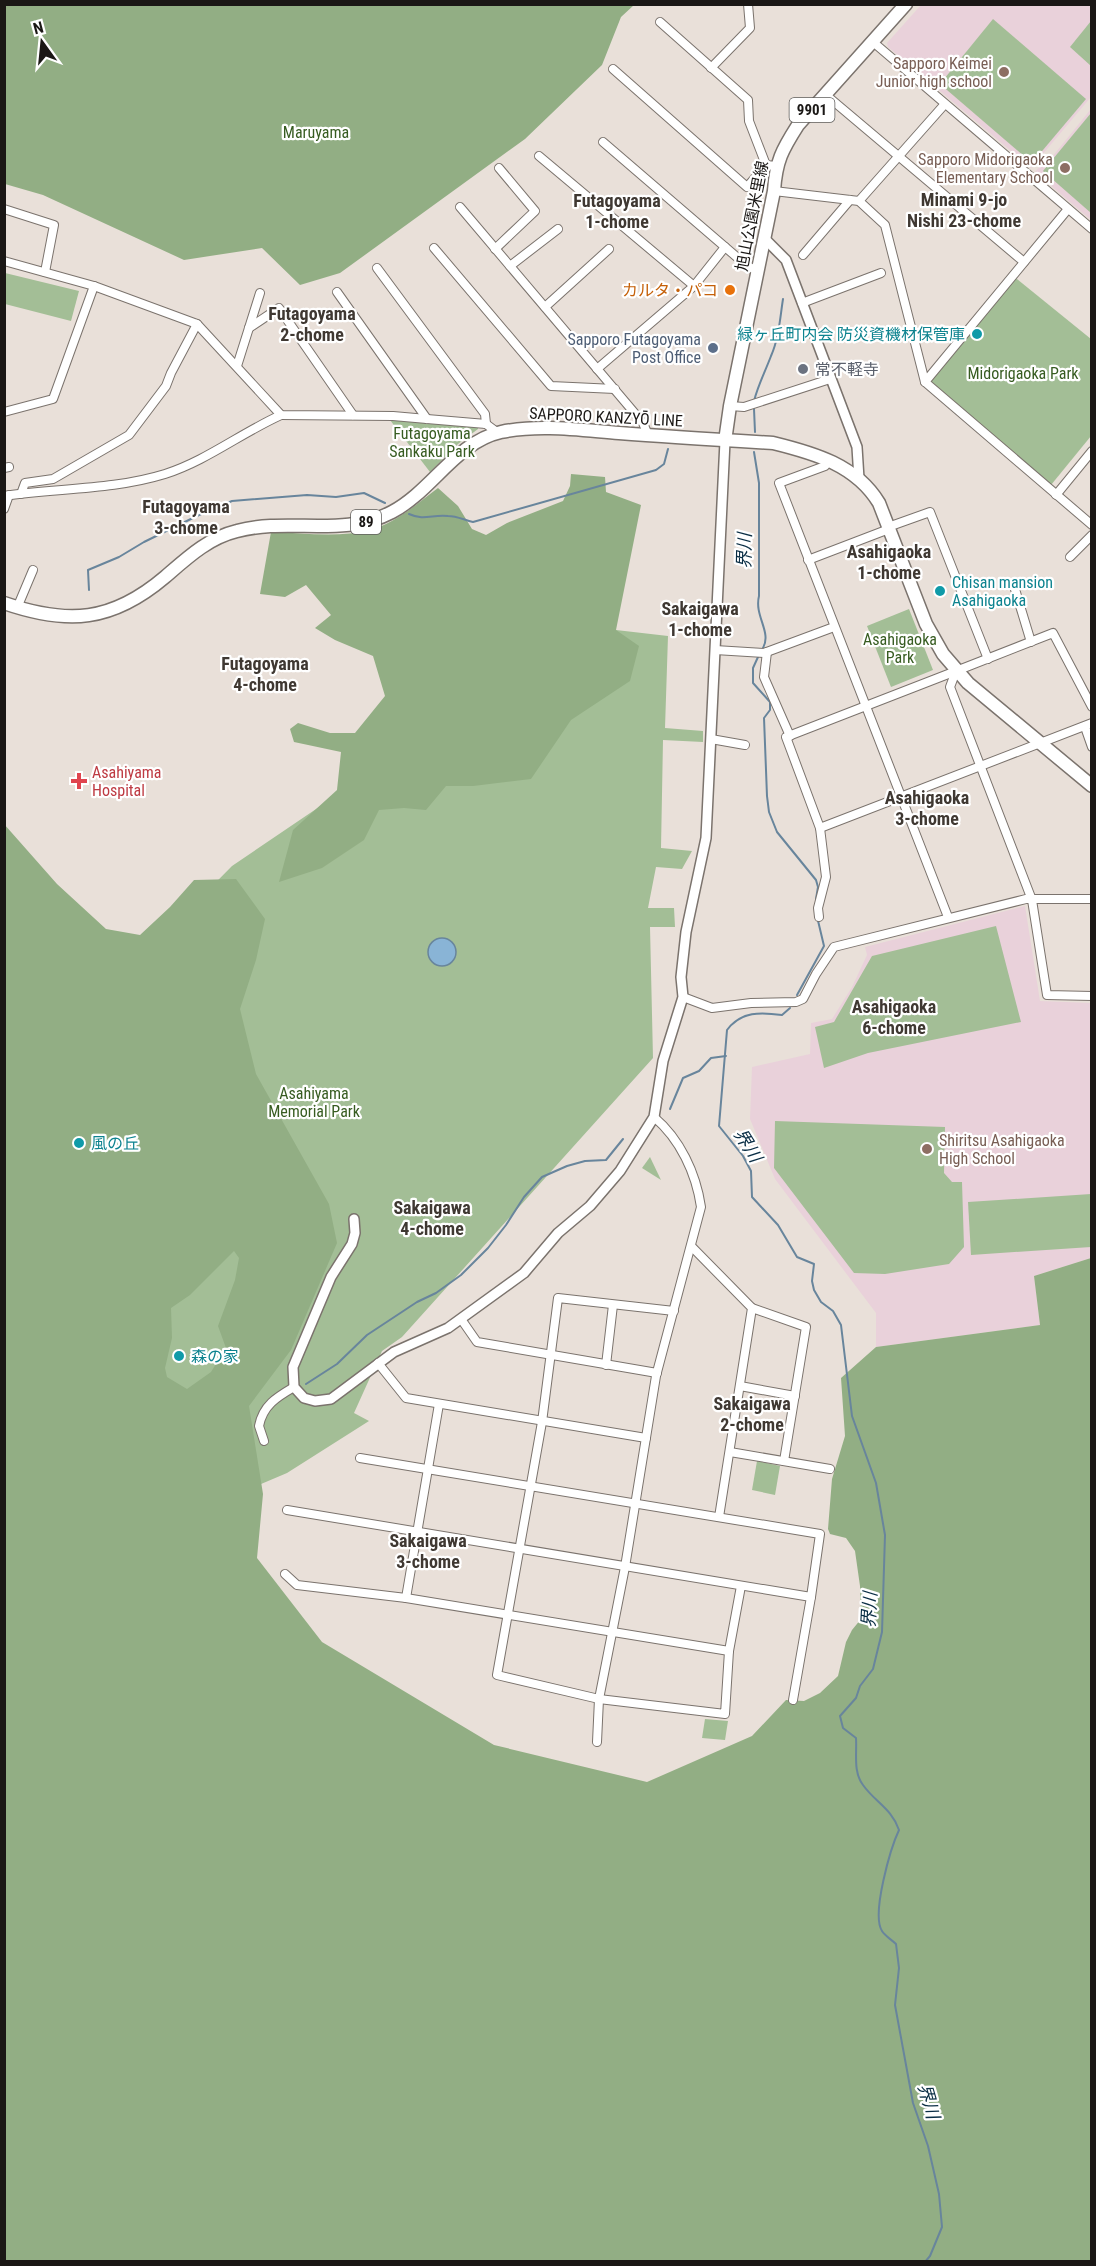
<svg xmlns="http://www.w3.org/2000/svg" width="1096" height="2266" font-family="'Roboto Condensed','Noto Sans JP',sans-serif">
<rect width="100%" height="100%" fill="#e9e0d9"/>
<g fill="#e9d1da">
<path d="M921 5H1091V97L1031 168 888 47 887 43Z"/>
<path d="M1091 109V220L1035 172 1042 164 1048 162Z"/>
<path d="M1025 906 1040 1001 1091 1003V1258L1034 1276 1040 1325 876 1347V1313L775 1179 750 1119 752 1067 810 1054 811 1023 832 1019 852 987 867 955 865 947Z"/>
</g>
<g fill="#a3be96">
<path d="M993 19 1086 99 1032 163 940 84Z"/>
<path d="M1091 21V66L1070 47Z"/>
<path d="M1091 113V213L1043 171Z"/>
<path d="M5 273 79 291 71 321 5 304Z"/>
<path d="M1012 275 1091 339V436L1051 485 930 388 929 379Z"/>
<path d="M390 420 478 426V429L458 444 430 472Z"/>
<path d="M909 609 933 670 891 687 867 626Z"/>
<path d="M616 630 668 636 665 728 703 731V742L663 740 661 848 692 851 682 869 656 867 648 908H674L675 927H650L653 1058 402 1337 382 1351 354 1413 369 1421 287 1473 247 1490 230 1505 4 1097 232 866 387 761Z"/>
<path d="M996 926 1021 1022 868 1053 824 1068 815 1027 834 1022 872 956Z"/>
<path d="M775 1121 945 1127 944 1173 952 1182H962L964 1247 949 1264 885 1274 854 1273 774 1168Z"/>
<path d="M650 1157 661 1180 642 1168Z"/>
<path d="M1091 1194V1247L971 1255 968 1202Z"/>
<path d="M757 1461 780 1466 775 1495 752 1490Z"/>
<path d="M705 1719 728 1721 725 1740 702 1738Z"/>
</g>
<g fill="#92ae84" fill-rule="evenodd">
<path d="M4 5 5 4 634 5 621 17 602 65 525 139 340 273 300 285 262 248 184 260 43 195 5 184Z"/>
<path d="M571 474 605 477 606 492 641 505 616 630 639 646 630 681 571 720 531 779 473 786H446L426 810 404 808 379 810 364 840 322 868 279 882 293 830 337 790 341 752 294 742 290 729 298 723 330 733H355L385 696 373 656 335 640 315 628 331 615 306 585 285 597 260 594 271 532C304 533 339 538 370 530 396 523 418 503 438 488L458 506 472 529 486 535 507 523 563 501 570 486Z"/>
<path d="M4 824 57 884 106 929 140 935 170 907 194 880 236 879 265 919 256 960 240 1009 256 1074 329 1204 337 1243 291 1350 249 1406 263 1494 257 1558 322 1642 494 1745 647 1782 752 1736 786 1700 804 1701 820 1693 838 1676 846 1642 852 1630 861 1619 860 1586 855 1551 846 1538 830 1534 828 1529 832 1479 845 1436 841 1378 876 1347 1040 1325 1034 1276 1091 1258V2261H5ZM234 1251 239 1258 235 1280 218 1326 226 1348 211 1372 187 1389 167 1377 165 1368 172 1338 171 1308 190 1295Z"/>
</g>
<circle fill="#89b4d6" stroke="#68859c" stroke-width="1.5" cx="442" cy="952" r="14"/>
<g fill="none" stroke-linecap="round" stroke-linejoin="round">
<g stroke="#68859c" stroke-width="2">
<path d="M754 401C758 385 765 372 771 356 779 338 780 318 783 299"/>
<path d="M754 409 755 432"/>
<path d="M754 452 759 483V596C754 616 772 632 763 648"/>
<path d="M409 514C424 521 433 514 448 516 457 516 464 520 473 522L656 470 664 464 668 449"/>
<path d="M89 590 88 570 119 557 144 542 199 515 232 501 307 495 336 497 364 493 385 503"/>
<path d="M758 657 753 668V683L770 702V710L764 718 767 796 769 812 777 832 816 880 818 887 816 899"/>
<path d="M797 995 824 946 815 908"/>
<path d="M790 1008 782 1015C761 1012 741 1011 727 1030L719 1126 743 1156 751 1171 752 1197 778 1225 797 1257 814 1264 812 1281 814 1290 821 1302 833 1311 841 1325 852 1416 876 1483 885 1535 882 1632 873 1669 860 1686 856 1698 840 1716 843 1728 856 1738C857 1754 853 1772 863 1785 875 1802 892 1809 899 1830 891 1847 871 1914 882 1931 885 1936 892 1940 896 1944L899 1968 895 2005 913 2103 928 2146 939 2194 942 2227 930 2256 925 2262"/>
<path d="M670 1109 683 1078 699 1071 711 1058 726 1056"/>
<path d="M306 1384 337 1364 367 1335 417 1302 436 1293 461 1275 488 1248 506 1225 524 1197 542 1177 567 1166 585 1161 606 1160 623 1139"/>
</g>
<g stroke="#7b736d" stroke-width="10">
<g id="minor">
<path d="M660 22 748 100 749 121 766 165"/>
<path d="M873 42 1092 229"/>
<path d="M711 68 750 28 748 4"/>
<path d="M613 69 747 187 766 165 776 166"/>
<path d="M826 95 1024 262"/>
<path d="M603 142 746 265 757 271"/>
<path d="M539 156 694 286"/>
<path d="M774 191 859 201 885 225 925 382 1068 209"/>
<path d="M859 201 944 105"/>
<path d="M460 207 643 423 648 435"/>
<path d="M4 209 54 225 45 272"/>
<path d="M434 248 551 386 615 389"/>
<path d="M495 249 535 211 499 168"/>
<path d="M803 255 850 200"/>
<path d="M4 261 94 286 197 324 281 415 393 416 427 419 486 424 498 433"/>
<path d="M510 266 558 229"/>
<path d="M377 268 485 414 486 424"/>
<path d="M337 292 427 419"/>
<path d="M802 303 881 273"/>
<path d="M545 307 609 249"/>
<path d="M249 328 279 308 353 415"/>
<path d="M237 366 260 293"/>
<path d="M597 369 694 286 725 247"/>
<path d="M925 382 1092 525"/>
<path d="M730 406 744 407 830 379"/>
<path d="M4 412 53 399 94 286"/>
<path d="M830 460 825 466 779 483 948 917"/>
<path d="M4 468 9 467"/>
<path d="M21 494 25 483 53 479 129 435 166 386 171 373 197 324"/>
<path d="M1056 495 1092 451"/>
<path d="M4 496C58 488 113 490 165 474 206 461 241 433 281 415"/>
<path d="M4 509 9 495"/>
<path d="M888 527 930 512 988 659"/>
<path d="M1070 557 1092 535"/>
<path d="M808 560 889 529"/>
<path d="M1014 586 1031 642"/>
<path d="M17 608 33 570"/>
<path d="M715 650 764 653 834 627"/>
<path d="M767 652 764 677 790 736"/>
<path d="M956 671 786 737 820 828 1092 723"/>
<path d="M1092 707 1053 633 956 671 950 687 1032 900 1047 995 1092 996"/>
<path d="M1085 727 1092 747"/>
<path d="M711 739 745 745"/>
<path d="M819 917 818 908 826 877 820 828"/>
<path d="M683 997 712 1008 751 1003 796 1002 803 999 816 974 834 947 1026 899H1092"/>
<path d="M692 1247 752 1308 719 1517"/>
<path d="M752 1308 806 1327 784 1461"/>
<path d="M674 1311 558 1298 542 1422 497 1675 599 1699 725 1714 729 1651 741 1586"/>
<path d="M461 1319 477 1342 657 1373"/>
<path d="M378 1363 406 1398 646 1438"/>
<path d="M606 1365 613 1305"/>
<path d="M740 1386 795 1396"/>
<path d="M264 1441 259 1426C263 1405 277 1397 294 1387"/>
<path d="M730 1452 830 1469"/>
<path d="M287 1510 811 1597 820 1534 360 1458"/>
<path d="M285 1574 297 1585 406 1598 729 1651"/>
<path d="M406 1598 439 1404"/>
<path d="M793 1700 811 1597"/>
<path d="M597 1742 599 1699 625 1567 656 1376 701 1207C696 1173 680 1139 654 1117"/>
</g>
</g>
<g stroke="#7b736d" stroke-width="12">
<g id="tertiary">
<path d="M764 238 786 260 857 447 859 479"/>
<path d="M354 1219 355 1233 352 1244 331 1277 293 1367 294 1387 304 1398 315 1401 331 1399 394 1352 448 1328 524 1273 558 1233 590 1206 620 1171 654 1117 663 1061 683 997 681 977 686 932 706 838 725 441"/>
</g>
</g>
<g stroke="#7b736d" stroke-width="15">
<g id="primary">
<path d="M725 441 730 406 774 191C776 161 782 150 798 125L906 4"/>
<path d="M4 603C68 625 112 622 165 577 187 558 208 538 237 531 289 517 343 538 392 512 432 491 456 442 501 432 540 424 580 430 619 433 670 437 722 440 773 443 814 453 856 465 879 503L926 624 943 654 968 683 1092 786"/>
</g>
</g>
<use href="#minor" stroke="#fff" stroke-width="8"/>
<use href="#tertiary" stroke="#fff" stroke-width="9"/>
<use href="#primary" stroke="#fff" stroke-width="12"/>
</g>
<g fill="#8d6e63" stroke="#fff" stroke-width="2">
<circle cx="1004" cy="72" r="6"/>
<circle cx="1065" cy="168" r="6"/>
<circle cx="927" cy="1149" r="6"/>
</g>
<circle fill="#e8710a" stroke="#fff" stroke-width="2" cx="730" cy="290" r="6"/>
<g fill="#0f9aa8" stroke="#fff" stroke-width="2">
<circle cx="977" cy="334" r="6"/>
<circle cx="940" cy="591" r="6"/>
<circle cx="79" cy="1143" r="6"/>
<circle cx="179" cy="1356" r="6"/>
</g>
<circle fill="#5c6f8a" stroke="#fff" stroke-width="2" cx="713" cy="348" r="6"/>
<circle fill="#6b7280" stroke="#fff" stroke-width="2" cx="803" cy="369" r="6"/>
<path fill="#e0444e" stroke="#fff" stroke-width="2" d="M76 772h6v6h6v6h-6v6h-6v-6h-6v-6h6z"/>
<g text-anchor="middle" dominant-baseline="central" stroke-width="4.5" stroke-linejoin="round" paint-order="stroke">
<g fill="#fff" stroke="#5f5d5b" stroke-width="1.5">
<rect x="789.5" y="98" width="45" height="24" rx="4.5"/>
<rect x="351" y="510" width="30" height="24" rx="4.5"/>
</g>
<g font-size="15" font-weight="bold" fill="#1a1715">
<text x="812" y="110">9901</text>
<text x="366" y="522">89</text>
</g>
<g font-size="16" fill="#785e54" stroke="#fff" text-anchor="end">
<text x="992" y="63">Sapporo Keimei<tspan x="992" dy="18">Junior high school</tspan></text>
<text x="1053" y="159">Sapporo Midorigaoka<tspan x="1053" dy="18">Elementary School</tspan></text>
<text x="939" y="1140" text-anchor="start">Shiritsu Asahigaoka<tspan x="939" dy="18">High School</tspan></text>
</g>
<g font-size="16" fill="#375c21" stroke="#fff">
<text x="316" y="132">Maruyama</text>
<text x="1023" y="373">Midorigaoka Park</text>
<text x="432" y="433">Futagoyama<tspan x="432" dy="18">Sankaku Park</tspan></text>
<text x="900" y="639">Asahigaoka<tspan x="900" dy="18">Park</tspan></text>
<text x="314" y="1093">Asahiyama<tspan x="314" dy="18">Memorial Park</tspan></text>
</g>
<g font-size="16" fill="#1a1715" stroke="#fff">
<text transform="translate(752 216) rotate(-79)">旭山公園米里線</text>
<text transform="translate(606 417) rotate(3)">SAPPORO KANZYŌ LINE</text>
</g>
<g font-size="16" fill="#c56008" stroke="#fff" text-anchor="end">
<text x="718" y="290">カルタ・パコ</text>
</g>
<g font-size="16" fill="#0d838f" stroke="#fff" text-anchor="start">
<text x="965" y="334" text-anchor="end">緑ヶ丘町内会 防災資機材保管庫</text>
<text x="952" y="582">Chisan mansion<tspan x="952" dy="18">Asahigaoka</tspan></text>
<text x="91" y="1143">風の丘</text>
<text x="191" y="1356">森の家</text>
</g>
<g font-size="16" fill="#4e5e75" stroke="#fff" text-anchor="end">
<text x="701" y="339">Sapporo Futagoyama<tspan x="701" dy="18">Post Office</tspan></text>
</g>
<g font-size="16" fill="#5b616d" stroke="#fff" text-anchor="start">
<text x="815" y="369">常不軽寺</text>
</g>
<g font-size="16" fill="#be3a42" stroke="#fff" text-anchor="start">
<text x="92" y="772">Asahiyama<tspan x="92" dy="18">Hospital</tspan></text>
</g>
<g font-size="18" font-weight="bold" fill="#3f3832" stroke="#fff">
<text x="964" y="199">Minami 9-jo<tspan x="964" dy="21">Nishi 23-chome</tspan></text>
<text x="617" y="200">Futagoyama<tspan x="617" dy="21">1-chome</tspan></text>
<text x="312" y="313">Futagoyama<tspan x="312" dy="21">2-chome</tspan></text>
<text x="186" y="506">Futagoyama<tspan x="186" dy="21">3-chome</tspan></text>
<text x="889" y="551">Asahigaoka<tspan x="889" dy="21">1-chome</tspan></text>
<text x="700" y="608">Sakaigawa<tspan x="700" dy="21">1-chome</tspan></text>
<text x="265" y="663">Futagoyama<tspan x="265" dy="21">4-chome</tspan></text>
<text x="927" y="797">Asahigaoka<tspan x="927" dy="21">3-chome</tspan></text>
<text x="894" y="1006">Asahigaoka<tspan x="894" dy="21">6-chome</tspan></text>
<text x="432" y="1207">Sakaigawa<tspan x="432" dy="21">4-chome</tspan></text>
<text x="752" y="1403">Sakaigawa<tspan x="752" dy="21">2-chome</tspan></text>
<text x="428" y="1540">Sakaigawa<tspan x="428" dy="21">3-chome</tspan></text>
</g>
<g font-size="18" font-style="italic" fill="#092d44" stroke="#fff">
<text transform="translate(744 551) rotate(-89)">界川</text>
<text transform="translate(748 1145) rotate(58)">界川</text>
<text transform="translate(869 1610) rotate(-87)">界川</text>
<text transform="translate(929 2101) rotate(74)">界川</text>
</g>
</g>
<rect width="1096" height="2266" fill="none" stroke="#1a1715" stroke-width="12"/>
<g transform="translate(42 42) rotate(345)" stroke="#ffffff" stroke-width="4.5" paint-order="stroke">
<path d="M0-4.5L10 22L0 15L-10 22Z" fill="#1a1715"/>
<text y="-9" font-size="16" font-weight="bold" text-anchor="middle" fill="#1a1715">N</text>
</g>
</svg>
